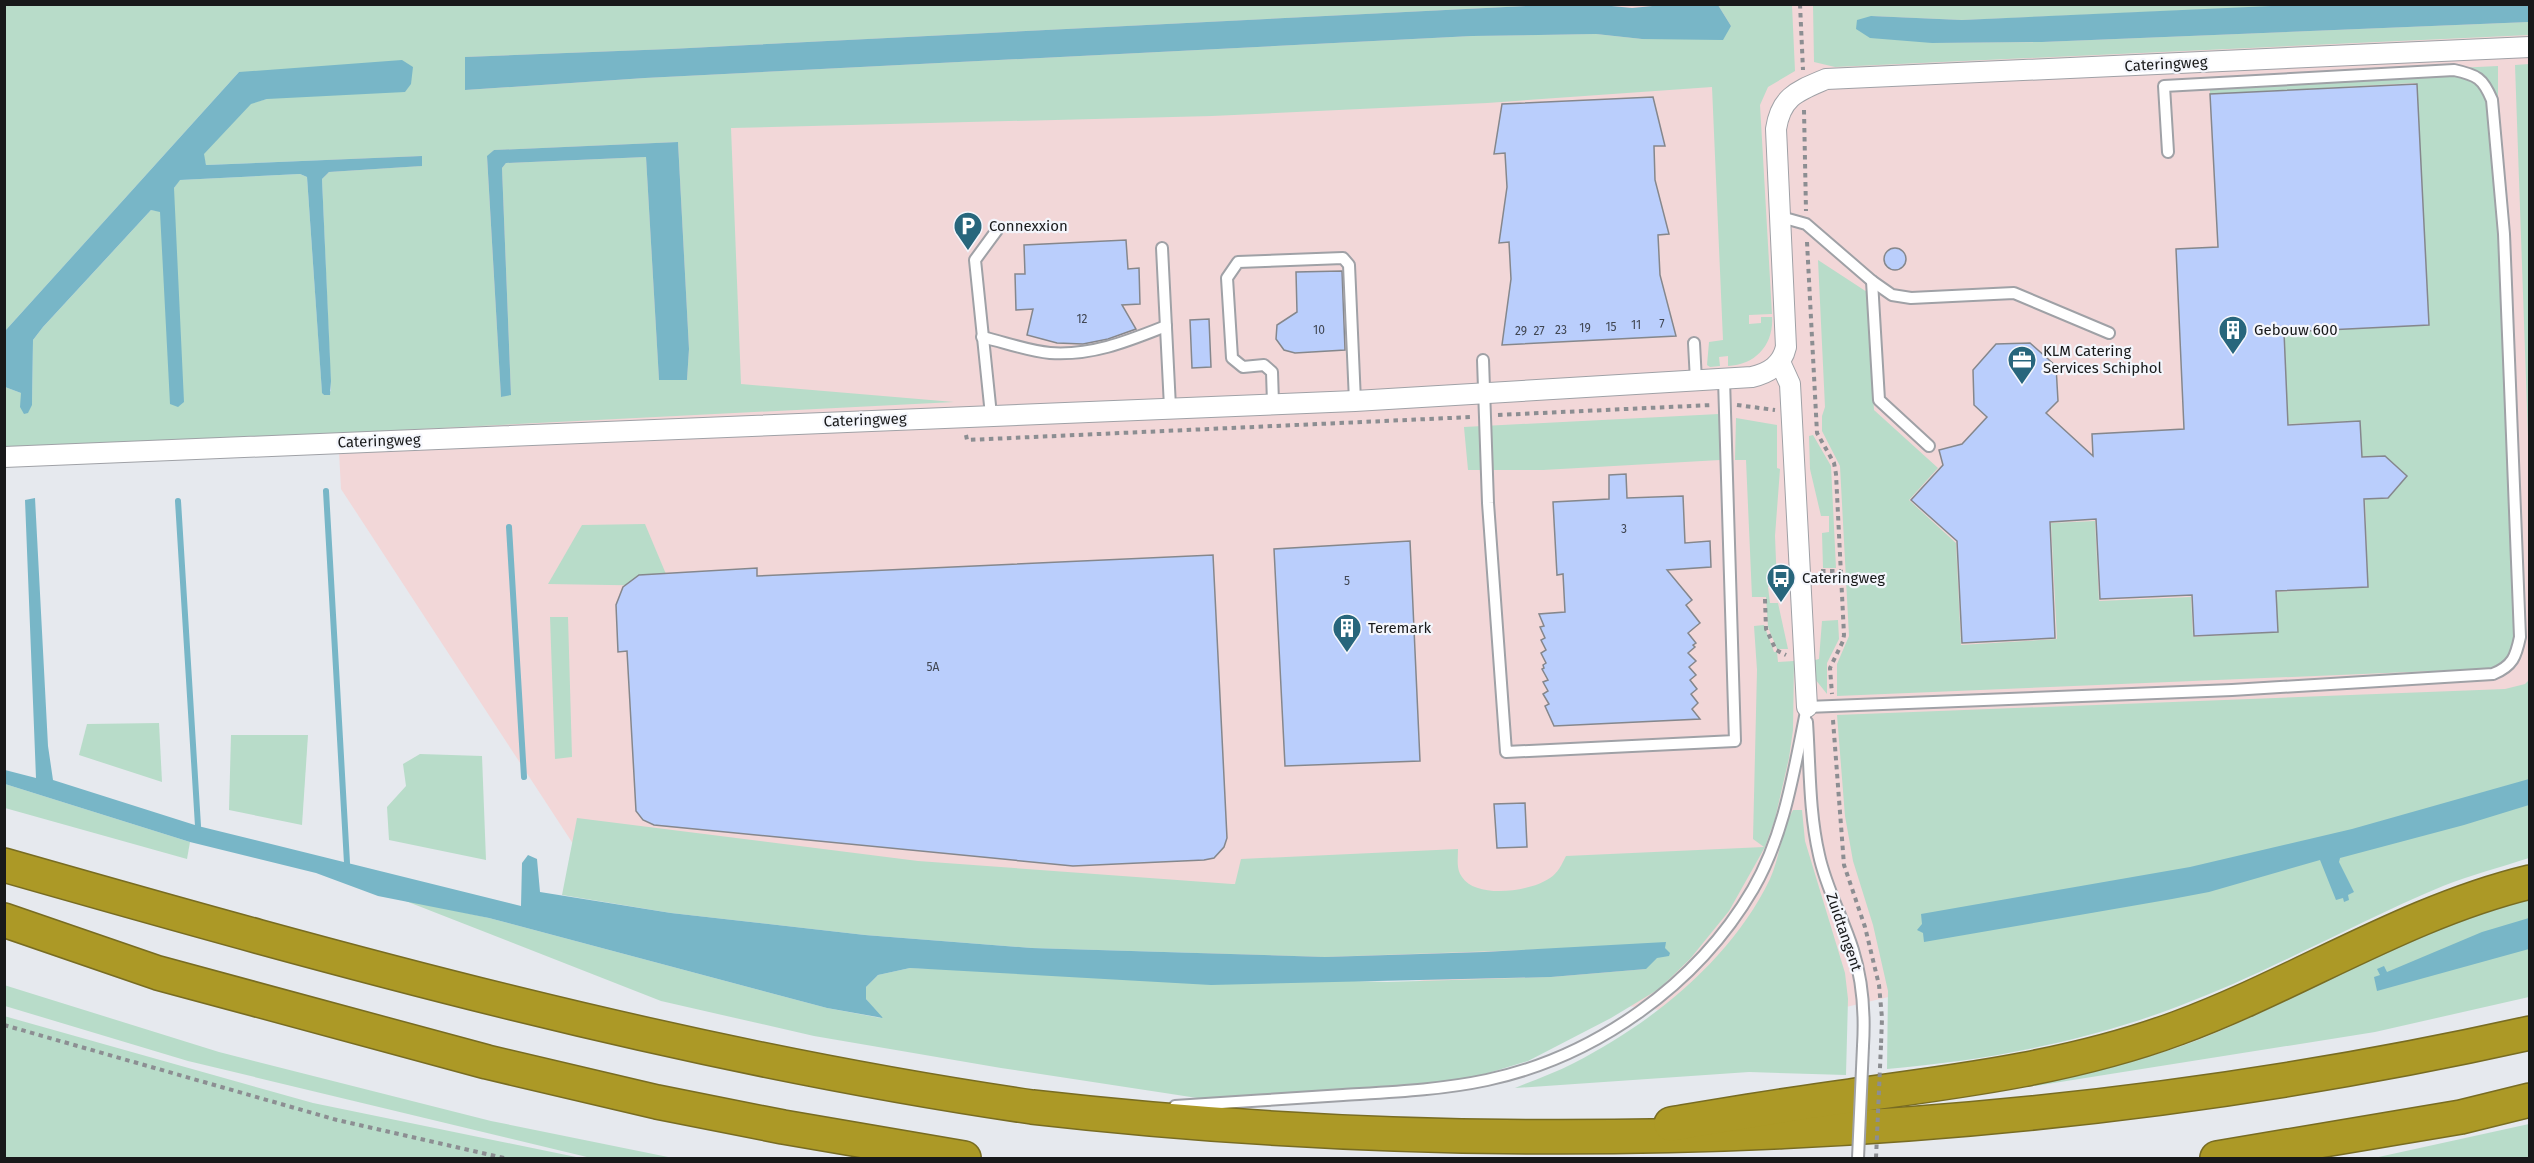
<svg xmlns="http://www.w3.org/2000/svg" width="2534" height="1163" font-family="'Fira Sans',sans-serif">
<rect width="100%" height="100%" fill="#e6e9ee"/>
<path fill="#f2d7d8" d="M315 5H2529V846L1774 1024 596 879 341 489Z"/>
<g fill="#b8dcc9" fill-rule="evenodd">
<path d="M4 5H1544L670 49 465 57V90L645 78 1472 36 1596 34 1642 39 1731 26 1718 5H1792L1795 71 1768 87 1760 105 1772 314 1749 315V324L1761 323V317H1772C1774 344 1756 365 1728 366V356L1719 357 1720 366 1710 367 1707 365 1709 342 1723 340 1712 87 1487 103 1212 116 731 128 741 384 954 402 5 450V387L21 393 32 405 33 340 43 327 151 210 160 211 179 180 300 174 307 177 322 392 324 395 331 391 322 179 329 172 421 166 422 156 206 165 203 154 251 103 267 99 239 72 5 331ZM678 142 689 349 687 380H659L646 157 506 163 502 168 511 394 501 397 487 157 494 150Z"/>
<path d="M1813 5H2314L1962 20 1871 16 1932 43 2042 42 2529 22 2530 35 1835 67 1814 62Z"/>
<path d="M2529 64V465L2515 65Z"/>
<path d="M2498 66V154L2516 652 2504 668 1837 696V664L1849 636 1840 466 1822 431V416L1825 407 1818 260 1867 292 1874 410 1938 468 1909 500 1956 543 1961 645 2057 639 2051 523 2095 521 2099 601 2191 597 2193 637 2277 632 2276 592 2368 587 2365 499H2387L2407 476 2385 457 2361 456 2359 421 2288 424 2283 332 2427 324 2416 83 2210 94V80Z"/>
<path d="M1719 414 1720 460 1543 470H1468L1464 427Z"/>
<path d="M1736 418 1777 425V468L1780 469 1775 536 1777 586 1768 587 1770 603H1778L1788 649H1777L1768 627 1766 597H1752L1746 460H1735Z"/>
<path d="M1813 435 1831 466 1836 568H1823L1822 533 1829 532V516H1821L1810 469 1809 436Z"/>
<path d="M645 524 671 586 548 584 582 525Z"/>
<path d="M550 617H568L572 757 555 759Z"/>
<path d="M1838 620 1839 639 1827 663V694L1815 679V660L1819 659 1822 621Z"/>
<path d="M1764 625 1774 652H1777L1778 662 1794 661 1793 730 1789 758 1775 819 1765 847 1729 911 1690 959 1659 989 1611 1018 1528 1061 1472 1078 1409 1092 1217 1101 1001 1068 814 1036 661 1001 398 898 489 918 827 1008 881 1018 866 999V987L878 975 910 968 1387 982 1551 977 1646 969 1553 949 1325 957 1032 948 865 935 671 913 562 895 577 818 918 861 1232 884H1235L1241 859 1458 849C1458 859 1456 869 1462 877 1476 899 1530 892 1550 878 1558 873 1562 864 1566 856L1764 847 1753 839 1757 670 1754 626Z"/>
<path d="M2529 680V858C2501 867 2471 875 2443 886 2354 923 2270 972 2179 1006 2085 1042 1987 1060 1887 1069L1888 991 1873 925 1853 861 1845 816 1837 715 2505 689 2525 684Z"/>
<path d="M159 723 162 782 79 755 87 724Z"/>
<path d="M231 735H308L302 825 229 810Z"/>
<path d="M420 754 482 756 486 860 389 840 387 807 406 786 403 764Z"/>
<path d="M5 784 190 842 187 859 5 808Z"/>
<path d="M1793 810H1802L1805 841 1845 973 1848 999 1846 1075 1749 1072 1515 1088C1534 1080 1555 1073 1574 1063 1652 1023 1731 960 1770 879 1780 857 1781 831 1793 810Z"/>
<path d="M2529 897V997L2375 1032 2035 1086 2034 1084C2089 1072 2145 1060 2198 1040 2266 1013 2330 977 2397 947 2440 927 2484 912 2529 897Z"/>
<path d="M4 985 219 1052 491 1121 673 1158H591L188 1061 5 1006Z"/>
<path d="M4 1016 313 1103 581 1158H5Z"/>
<path d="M2529 1124V1158H2371H2374Z"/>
</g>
<g fill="#78b6c7">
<path d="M1591 4 1632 8 1673 4 1718 5 1731 26 1723 40 1642 39 1596 34 1472 36 645 78 465 90V57L670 49 1544 5Z"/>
<path d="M2314 4 2529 5V22L2042 42 1932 43 1870 38 1856 29 1857 20 1871 16 1962 20Z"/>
<path d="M402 60 413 67 411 84 405 92 267 99 251 104 204 154 206 165 422 156V166L329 172 322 179 331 381 330 395H324L322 393 307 177 300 174 180 180 174 188 184 402 178 407 170 404 160 212 151 210 43 327 33 340 32 405 28 413 24 414 20 407 21 393 5 387V331L239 72Z"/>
<path d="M678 142 689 349 687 380H659L646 157 506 163 502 168 511 395 501 397 487 156 494 150Z"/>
<path d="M35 498 48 746 53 780 198 826 521 906 522 863 528 855 537 859 540 892 671 913 865 935 1032 948 1325 957 1484 952 1666 942 1665 948 1670 953 1669 956 1657 958 1646 969 1551 977 1211 985 910 968 878 975 866 987V999L883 1018 827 1008 489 918 378 896 316 873 190 842 5 784V770L36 778 25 500Z"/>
<path d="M2529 779V805L2464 825 2340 858 2339 862 2354 892 2348 895 2349 900 2344 902 2343 898 2336 900 2320 860 2209 892 2172 899 1924 942 1923 933 1917 930 1922 924 1921 914 2190 867 2352 829Z"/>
<path d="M2529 918V949L2377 991 2374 977 2380 975 2377 969 2384 966 2387 972 2482 932Z"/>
</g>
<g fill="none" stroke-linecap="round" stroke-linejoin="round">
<g stroke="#78b6c7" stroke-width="6">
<path d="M326 491 347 863"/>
<path d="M178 501 198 826"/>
<path d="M509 527 524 777"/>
</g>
</g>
<g fill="#bacefc" stroke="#85878c" stroke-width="1.5">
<path d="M2417 84 2429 325 2284 332 2288 425 2360 421 2362 457 2385 456 2407 476 2388 498 2364 499 2368 587 2276 591 2278 632 2194 636 2192 595 2100 599 2096 519 2050 522 2055 638 1962 643 1957 541 1911 500 1943 465 1939 450 1962 444 1987 417 1974 405 1973 370 1996 344 2030 343 2056 366 2058 401 2046 413 2093 456 2092 434 2184 429 2176 249 2218 247 2210 94Z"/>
<path d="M1653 97 1665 146H1654L1655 180 1669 234 1658 235 1660 275 1676 336 1502 345 1511 279 1509 242 1499 243 1507 187 1505 153 1494 154 1502 104Z"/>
<path d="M1126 240 1128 269 1139 268 1140 304 1122 305 1136 329 1108 339 1083 344 1057 343 1027 335 1033 309 1016 310 1015 274H1025L1024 245Z"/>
<circle cx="1895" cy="259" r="11"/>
<path d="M1342 271 1345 350 1295 353 1284 350 1276 339 1277 325 1297 312 1296 272Z"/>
<path d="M1209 319 1211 367 1192 368 1190 320Z"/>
<path d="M1626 474 1627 498 1683 496 1685 543 1710 541 1711 567 1667 570 1692 600 1686 605 1700 623 1688 633 1696 643 1693 645 1695 647 1688 653 1696 661 1689 667 1696 675 1690 680 1697 689 1691 694 1698 703 1692 709 1700 719 1554 726 1545 706 1549 704 1543 694 1548 691 1543 682 1548 680 1542 669 1544 668 1543 665 1546 663 1541 653 1546 650 1541 640 1545 638 1540 627 1544 626 1539 614 1565 612 1563 574 1557 575 1553 502 1609 499V475Z"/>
<path d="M1410 541 1420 761 1285 766 1274 549Z"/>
<path d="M1213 555 1227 838 1224 847 1214 858 1204 860 1073 866 654 825 643 820 636 811 627 651 618 652 616 605 623 587 639 575 757 568V576Z"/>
<path d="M1525 803 1527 847 1497 848 1494 804Z"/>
</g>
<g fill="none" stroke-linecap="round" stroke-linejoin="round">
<g stroke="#9fa1a6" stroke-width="14">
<g id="lane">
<path d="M1781 217 1806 224 1872 281 1892 295 1911 298 2014 293 2109 333"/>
<path d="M1162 248 1170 407"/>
<path d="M1872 281 1879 400 1929 446"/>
<path d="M982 337C1004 342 1028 351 1050 353 1092 356 1128 341 1166 326"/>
<path d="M1694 343 1696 381"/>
<path d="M1483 360 1488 503 1506 752 1735 741 1724 379"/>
<path d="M1273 403 1272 372 1264 365 1243 367 1232 358 1227 278 1238 262 1343 258 1349 265 1355 401"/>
<path d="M991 415 975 260 997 230"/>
<path d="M1807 707 2232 690 2493 674C2513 666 2516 656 2520 637L2504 234 2492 100C2483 78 2477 75 2454 70L2164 86 2168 152"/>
<path d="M1807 722C1810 766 1809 812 1819 855 1826 888 1843 918 1853 950 1863 982 1865 1013 1863 1046"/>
<path d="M1175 1106C1231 1102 1287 1099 1343 1095 1391 1092 1440 1090 1487 1080 1595 1057 1697 985 1753 889 1785 834 1794 769 1807 707"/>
</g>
</g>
<g stroke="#9fa1a6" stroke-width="22">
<g id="street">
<path d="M1780 362 1790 384 1807 707"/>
<path d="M4 457 1355 401 1752 377C1769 373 1782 365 1786 347L1776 129C1781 96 1798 91 1826 79L2530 47"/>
</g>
</g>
<g stroke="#786c22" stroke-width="36">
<g id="highway">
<path d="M4 865C344 962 681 1056 1032 1107 1524 1163 2045 1141 2530 1033"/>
<path d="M4 920 158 973 487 1062 657 1102 783 1127 964 1158"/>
<path d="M1671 1124C1731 1114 1790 1104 1850 1096 1961 1081 2073 1067 2178 1028 2297 984 2406 912 2530 882"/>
<path d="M2217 1158 2461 1117 2530 1100"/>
</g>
</g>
<g stroke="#8c8e92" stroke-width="4" stroke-dasharray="4.5 4.5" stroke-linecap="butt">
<path d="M1800 4 1803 70"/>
<path d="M1804 110 1806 211"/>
<path d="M1807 242 1817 433 1834 463 1836 474 1844 635 1843 641 1830 668 1832 694"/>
<path d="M1737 405 1775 410"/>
<path d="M1498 415 1712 405"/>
<path d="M966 435 967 440 1472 417"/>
<path d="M1821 571H1841"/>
<path d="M1765 599 1766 629 1776 650 1786 655"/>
<path d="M1833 720 1844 865 1865 927 1879 985 1882 1018 1881 1045"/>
<path d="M4 1025 337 1120 504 1158"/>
</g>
<use href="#lane" stroke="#fff" stroke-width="10"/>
<use href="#street" stroke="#fff" stroke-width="20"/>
<use href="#highway" stroke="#ac9926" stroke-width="33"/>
<g stroke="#9fa1a6" stroke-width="14" stroke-linecap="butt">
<path id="lane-bridge" d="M1858 1158 1863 1046"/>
</g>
<path stroke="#8c8e92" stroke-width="4" stroke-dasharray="4.5 4.5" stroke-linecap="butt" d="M1876 1158 1881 1045"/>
<use href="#lane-bridge" stroke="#fff" stroke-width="10"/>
</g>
<defs>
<g id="parking-pin" transform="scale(1.5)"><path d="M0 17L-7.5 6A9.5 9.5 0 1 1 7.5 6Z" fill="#28667c" stroke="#f4f6fc"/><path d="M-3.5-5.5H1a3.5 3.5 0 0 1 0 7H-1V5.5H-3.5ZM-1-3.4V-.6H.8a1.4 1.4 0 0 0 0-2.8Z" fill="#fff"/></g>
<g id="building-pin" transform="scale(1.5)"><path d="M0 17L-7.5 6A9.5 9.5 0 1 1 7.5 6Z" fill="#28667c" stroke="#f4f6fc"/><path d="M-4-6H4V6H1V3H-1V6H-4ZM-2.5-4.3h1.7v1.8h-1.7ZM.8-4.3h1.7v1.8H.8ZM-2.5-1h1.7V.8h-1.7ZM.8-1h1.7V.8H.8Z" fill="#fff"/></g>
<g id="office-pin" transform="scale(1.5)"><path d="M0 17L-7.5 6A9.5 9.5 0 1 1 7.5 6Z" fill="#28667c" stroke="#f4f6fc"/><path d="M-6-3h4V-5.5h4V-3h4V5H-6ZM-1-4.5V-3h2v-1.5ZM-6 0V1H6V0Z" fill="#fff"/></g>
<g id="bus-pin" transform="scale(1.5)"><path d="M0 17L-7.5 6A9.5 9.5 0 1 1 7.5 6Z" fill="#28667c" stroke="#f4f6fc"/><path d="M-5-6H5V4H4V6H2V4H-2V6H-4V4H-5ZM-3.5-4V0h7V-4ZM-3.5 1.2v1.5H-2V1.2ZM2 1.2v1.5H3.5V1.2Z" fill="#fff"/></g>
</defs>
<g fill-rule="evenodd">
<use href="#parking-pin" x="968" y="226"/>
<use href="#building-pin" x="2233" y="330"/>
<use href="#office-pin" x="2022" y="360"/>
<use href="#bus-pin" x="1781" y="578"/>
<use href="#building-pin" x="1347" y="628"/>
</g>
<g text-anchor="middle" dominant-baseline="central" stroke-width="4.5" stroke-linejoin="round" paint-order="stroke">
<g font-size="12" fill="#404652">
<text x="1082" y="319">12</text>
<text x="1662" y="324">7</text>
<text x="1636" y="325">11</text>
<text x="1611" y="327">15</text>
<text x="1585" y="328">19</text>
<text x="1319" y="330">10</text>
<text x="1561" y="330">23</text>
<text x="1521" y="331">29</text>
<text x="1539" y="331">27</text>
<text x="1624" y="529">3</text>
<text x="1347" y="581">5</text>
<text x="933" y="667">5A</text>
</g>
<g font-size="15" fill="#18191a" stroke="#f4f6fc">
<text transform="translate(2166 64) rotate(-3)">Cateringweg</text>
<text transform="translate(865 420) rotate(-2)">Cateringweg</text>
<text transform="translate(379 441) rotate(-2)">Cateringweg</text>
<text transform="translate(1844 932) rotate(71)">Zuidtangent</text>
</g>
<g font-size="15" fill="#18191a" stroke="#f4f6fc" text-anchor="start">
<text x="989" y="226">Connexxion</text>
<text x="2254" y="330">Gebouw 600</text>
<text x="2043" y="351">KLM Catering<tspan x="2043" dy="17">Services Schiphol</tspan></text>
<text x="1802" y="578">Cateringweg</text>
<text x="1368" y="628">Teremark</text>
</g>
</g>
<rect width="2534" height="1163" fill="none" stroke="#18191a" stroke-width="12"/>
</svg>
